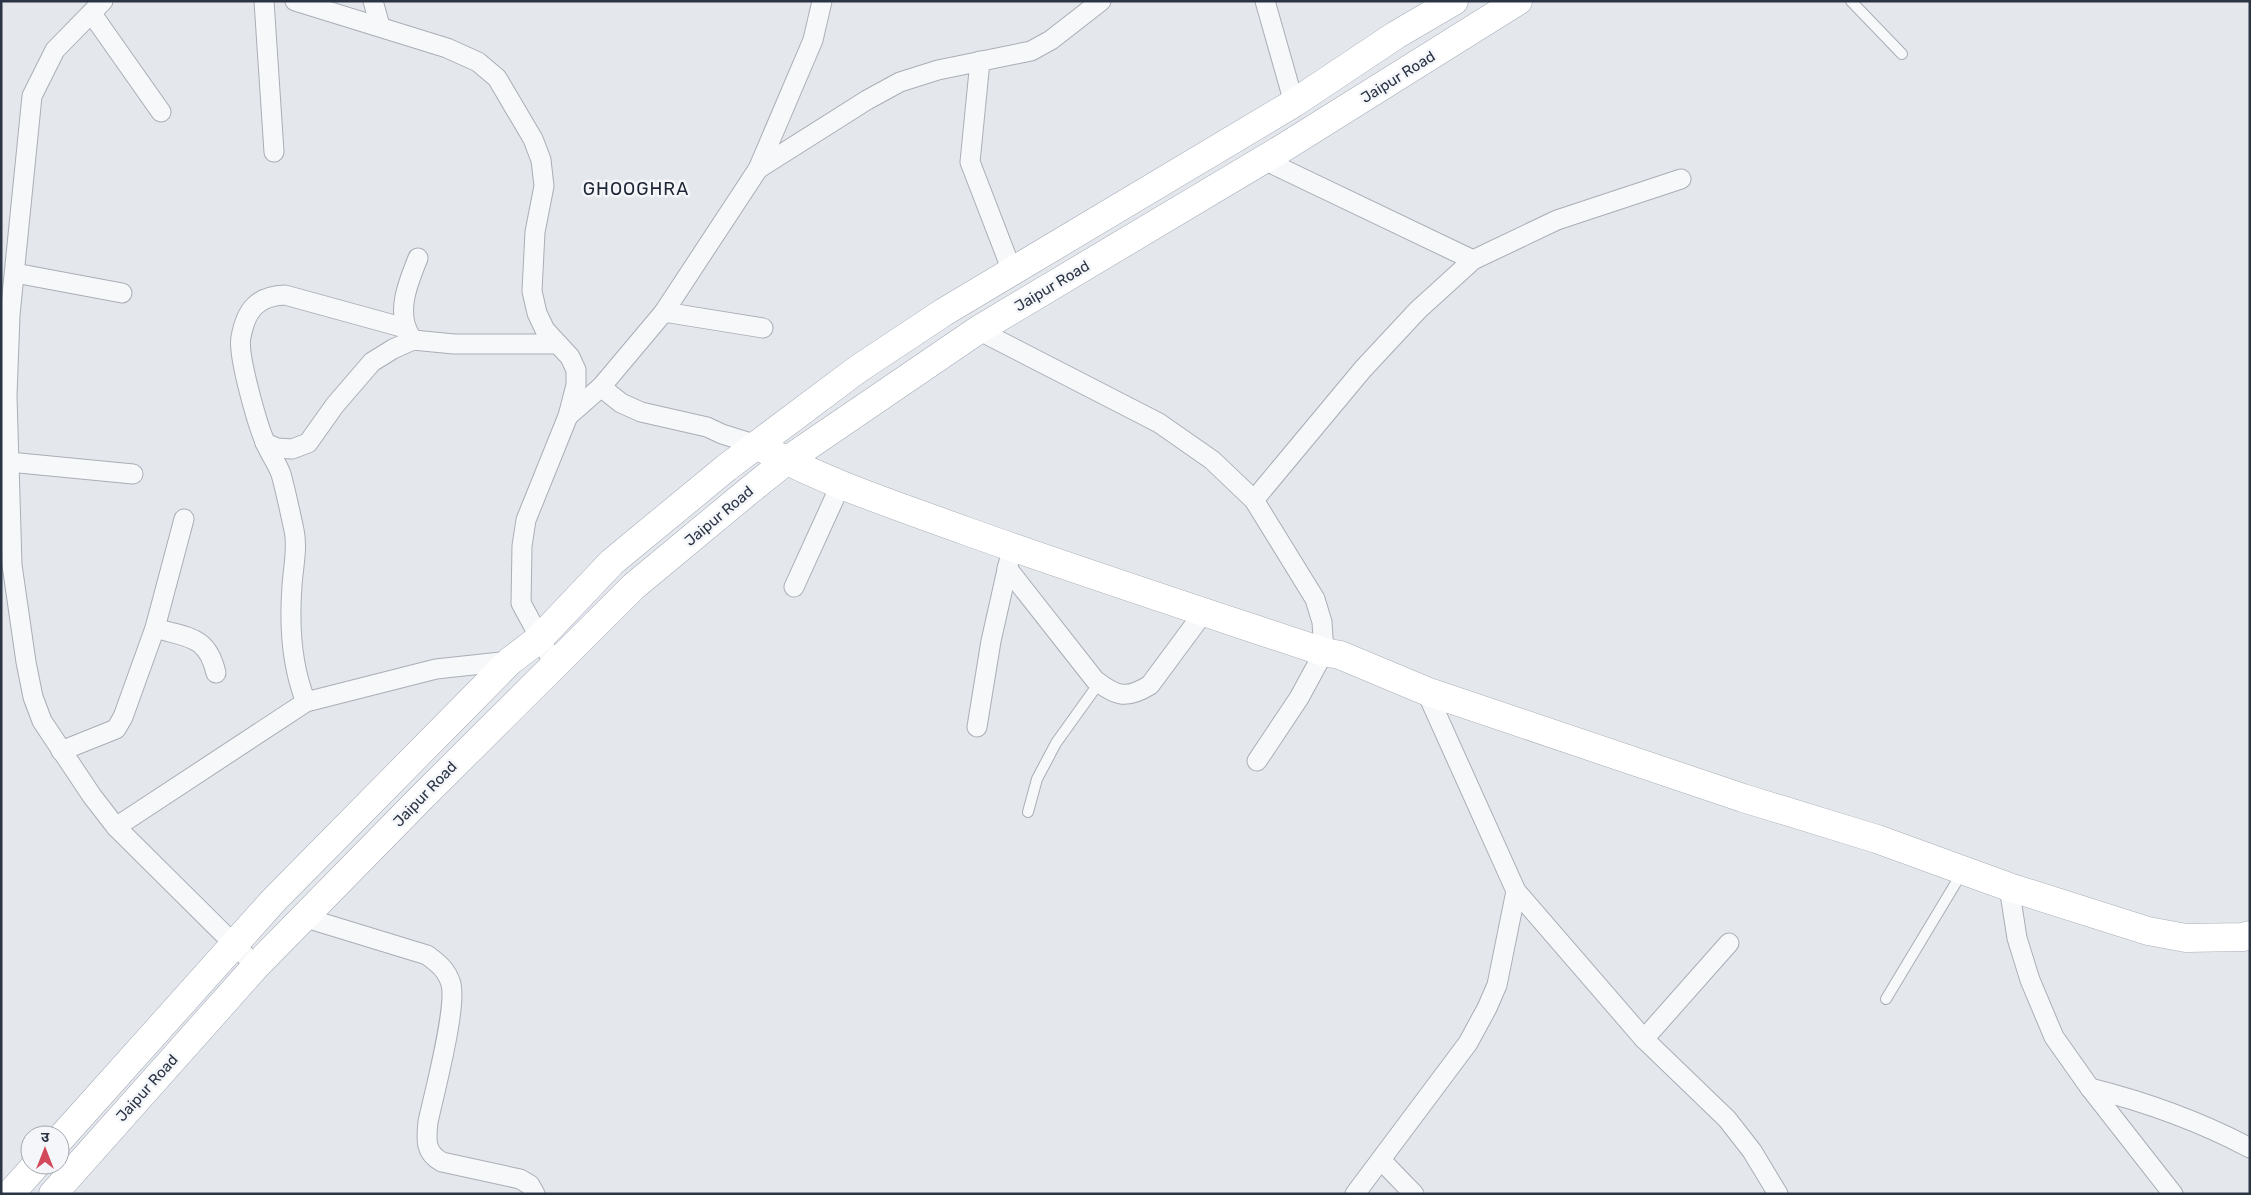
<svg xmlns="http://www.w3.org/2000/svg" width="2251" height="1195" font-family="Rubik,'Noto Sans Devanagari',sans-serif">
<rect width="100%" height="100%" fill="#e4e7ec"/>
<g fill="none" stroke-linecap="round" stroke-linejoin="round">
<g stroke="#a9aeb7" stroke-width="12">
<g id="lane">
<path d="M1851 1 1902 54"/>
<path d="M1028 812 1037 779 1056 743 1099 683"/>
<path d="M1886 999 1963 871"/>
</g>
</g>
<g stroke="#a9aeb7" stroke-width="21">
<g id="street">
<path d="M103 1 55 50 32 96 10 315 7 396 12 565 26 662 33 697 42 721 92 796 116 827 256 966"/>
<path d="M264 1 274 152"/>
<path d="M295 1 447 48 478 62 497 78 533 139 541 160 544 186 535 232 532 291 537 313 545 330 570 357 576 370V385L568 416 526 520 522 546 521 603 554 664"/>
<path d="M373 1 380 26"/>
<path d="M1265 1 1294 103"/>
<path d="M92 14 161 112"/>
<path d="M980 61 970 162 1012 271"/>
<path d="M1264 160 1473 260"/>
<path d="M758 169 867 100 900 82 938 70 1031 51 1051 40 1101 1"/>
<path d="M15 273 122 293"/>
<path d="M763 328 664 312 758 169 813 40 822 1"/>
<path d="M978 330 1159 423 1212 460 1254 500"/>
<path d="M411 337C395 313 408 283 418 258"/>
<path d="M601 387 621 403 641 412 707 427 722 434 757 445"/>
<path d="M568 416 601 387 664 312"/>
<path d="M265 443 277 448 292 449 308 443 335 405 372 362 393 349 413 340 454 344H558"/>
<path d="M9 462 133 474"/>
<path d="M1007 568 1095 680C1116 696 1126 700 1150 685L1204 612"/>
<path d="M794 587 840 486"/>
<path d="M155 628C188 638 207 635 216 673"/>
<path d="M1426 691 1516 891 1644 1039 1727 1119 1752 1151 1778 1194"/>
<path d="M306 702C291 665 289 626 292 586 293 568 298 548 294 530 290 512 286 492 281 474 277 463 270 454 266 444 258 427 237 354 241 337 246 310 257 296 285 295L405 328"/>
<path d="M977 727 991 641 1009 561"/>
<path d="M61 751 116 729 123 717 155 628 184 519"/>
<path d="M1257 761 1299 698 1324 652 1322 622 1315 599 1254 500 1363 369 1418 310 1473 260 1557 220 1681 179"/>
<path d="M116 827 306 702 436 669 510 661"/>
<path d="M2009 887 2017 938 2030 980 2054 1037 2090 1088 2173 1194"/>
<path d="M306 918 427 955C438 963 447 970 451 984 457 1008 434 1094 428 1122 426 1140 425 1153 442 1162L520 1179 530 1185 535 1194"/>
<path d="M1644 1039 1729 943"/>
<path d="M2090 1088C2146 1102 2199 1121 2250 1148"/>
<path d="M1381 1160 1414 1194"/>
<path d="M1355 1194 1468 1043 1487 1008 1497 985 1516 891"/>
</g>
</g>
<g stroke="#a9aeb7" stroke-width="29">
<path id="secondary" d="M757 445C823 482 895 505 966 531 1084 573 1204 612 1324 652L1340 655 1426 691 1743 798 1877 839 2009 887 2148 931 2186 938 2243 937 2250 935"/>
</g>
<g stroke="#a3abb8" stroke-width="29">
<g id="primary">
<path d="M60 1139 274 900 510 661 539 639 612 562 726 468 858 369 944 312 1294 103 1396 35 1454 1"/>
<path d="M10 1194 36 1165"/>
<path d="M53 1194 256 966 420 799 634 586 745 494 786 461 978 330 1283 148 1518 1"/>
</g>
</g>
<use href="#lane" stroke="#f7f8fa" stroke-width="10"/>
<use href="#street" stroke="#f7f8fa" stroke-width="19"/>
<use href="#secondary" stroke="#fff" stroke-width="28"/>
<use href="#primary" stroke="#fff" stroke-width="28"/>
</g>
<g text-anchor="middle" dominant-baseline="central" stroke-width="5" stroke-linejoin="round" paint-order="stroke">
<g font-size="15" fill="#2b3445" stroke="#f4f6f9">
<text transform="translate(1398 77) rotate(-32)">Jaipur Road</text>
<text transform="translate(1052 286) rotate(-31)">Jaipur Road</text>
<text transform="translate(719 516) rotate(-40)">Jaipur Road</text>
<text transform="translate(425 794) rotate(-46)">Jaipur Road</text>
<text transform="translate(147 1088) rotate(-48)">Jaipur Road</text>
</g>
<g font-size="18" letter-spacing="1" fill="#1d2536" stroke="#f4f6f9">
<text x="636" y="189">GHOOGHRA</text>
</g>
</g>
<rect width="2251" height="1195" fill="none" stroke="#2b3445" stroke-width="5"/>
<g transform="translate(45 1150)"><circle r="24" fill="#f4f6f9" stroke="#a4a8b1"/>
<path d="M0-4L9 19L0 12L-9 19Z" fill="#d1495b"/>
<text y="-8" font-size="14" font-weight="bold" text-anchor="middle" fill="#2b3445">उ</text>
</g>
</svg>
